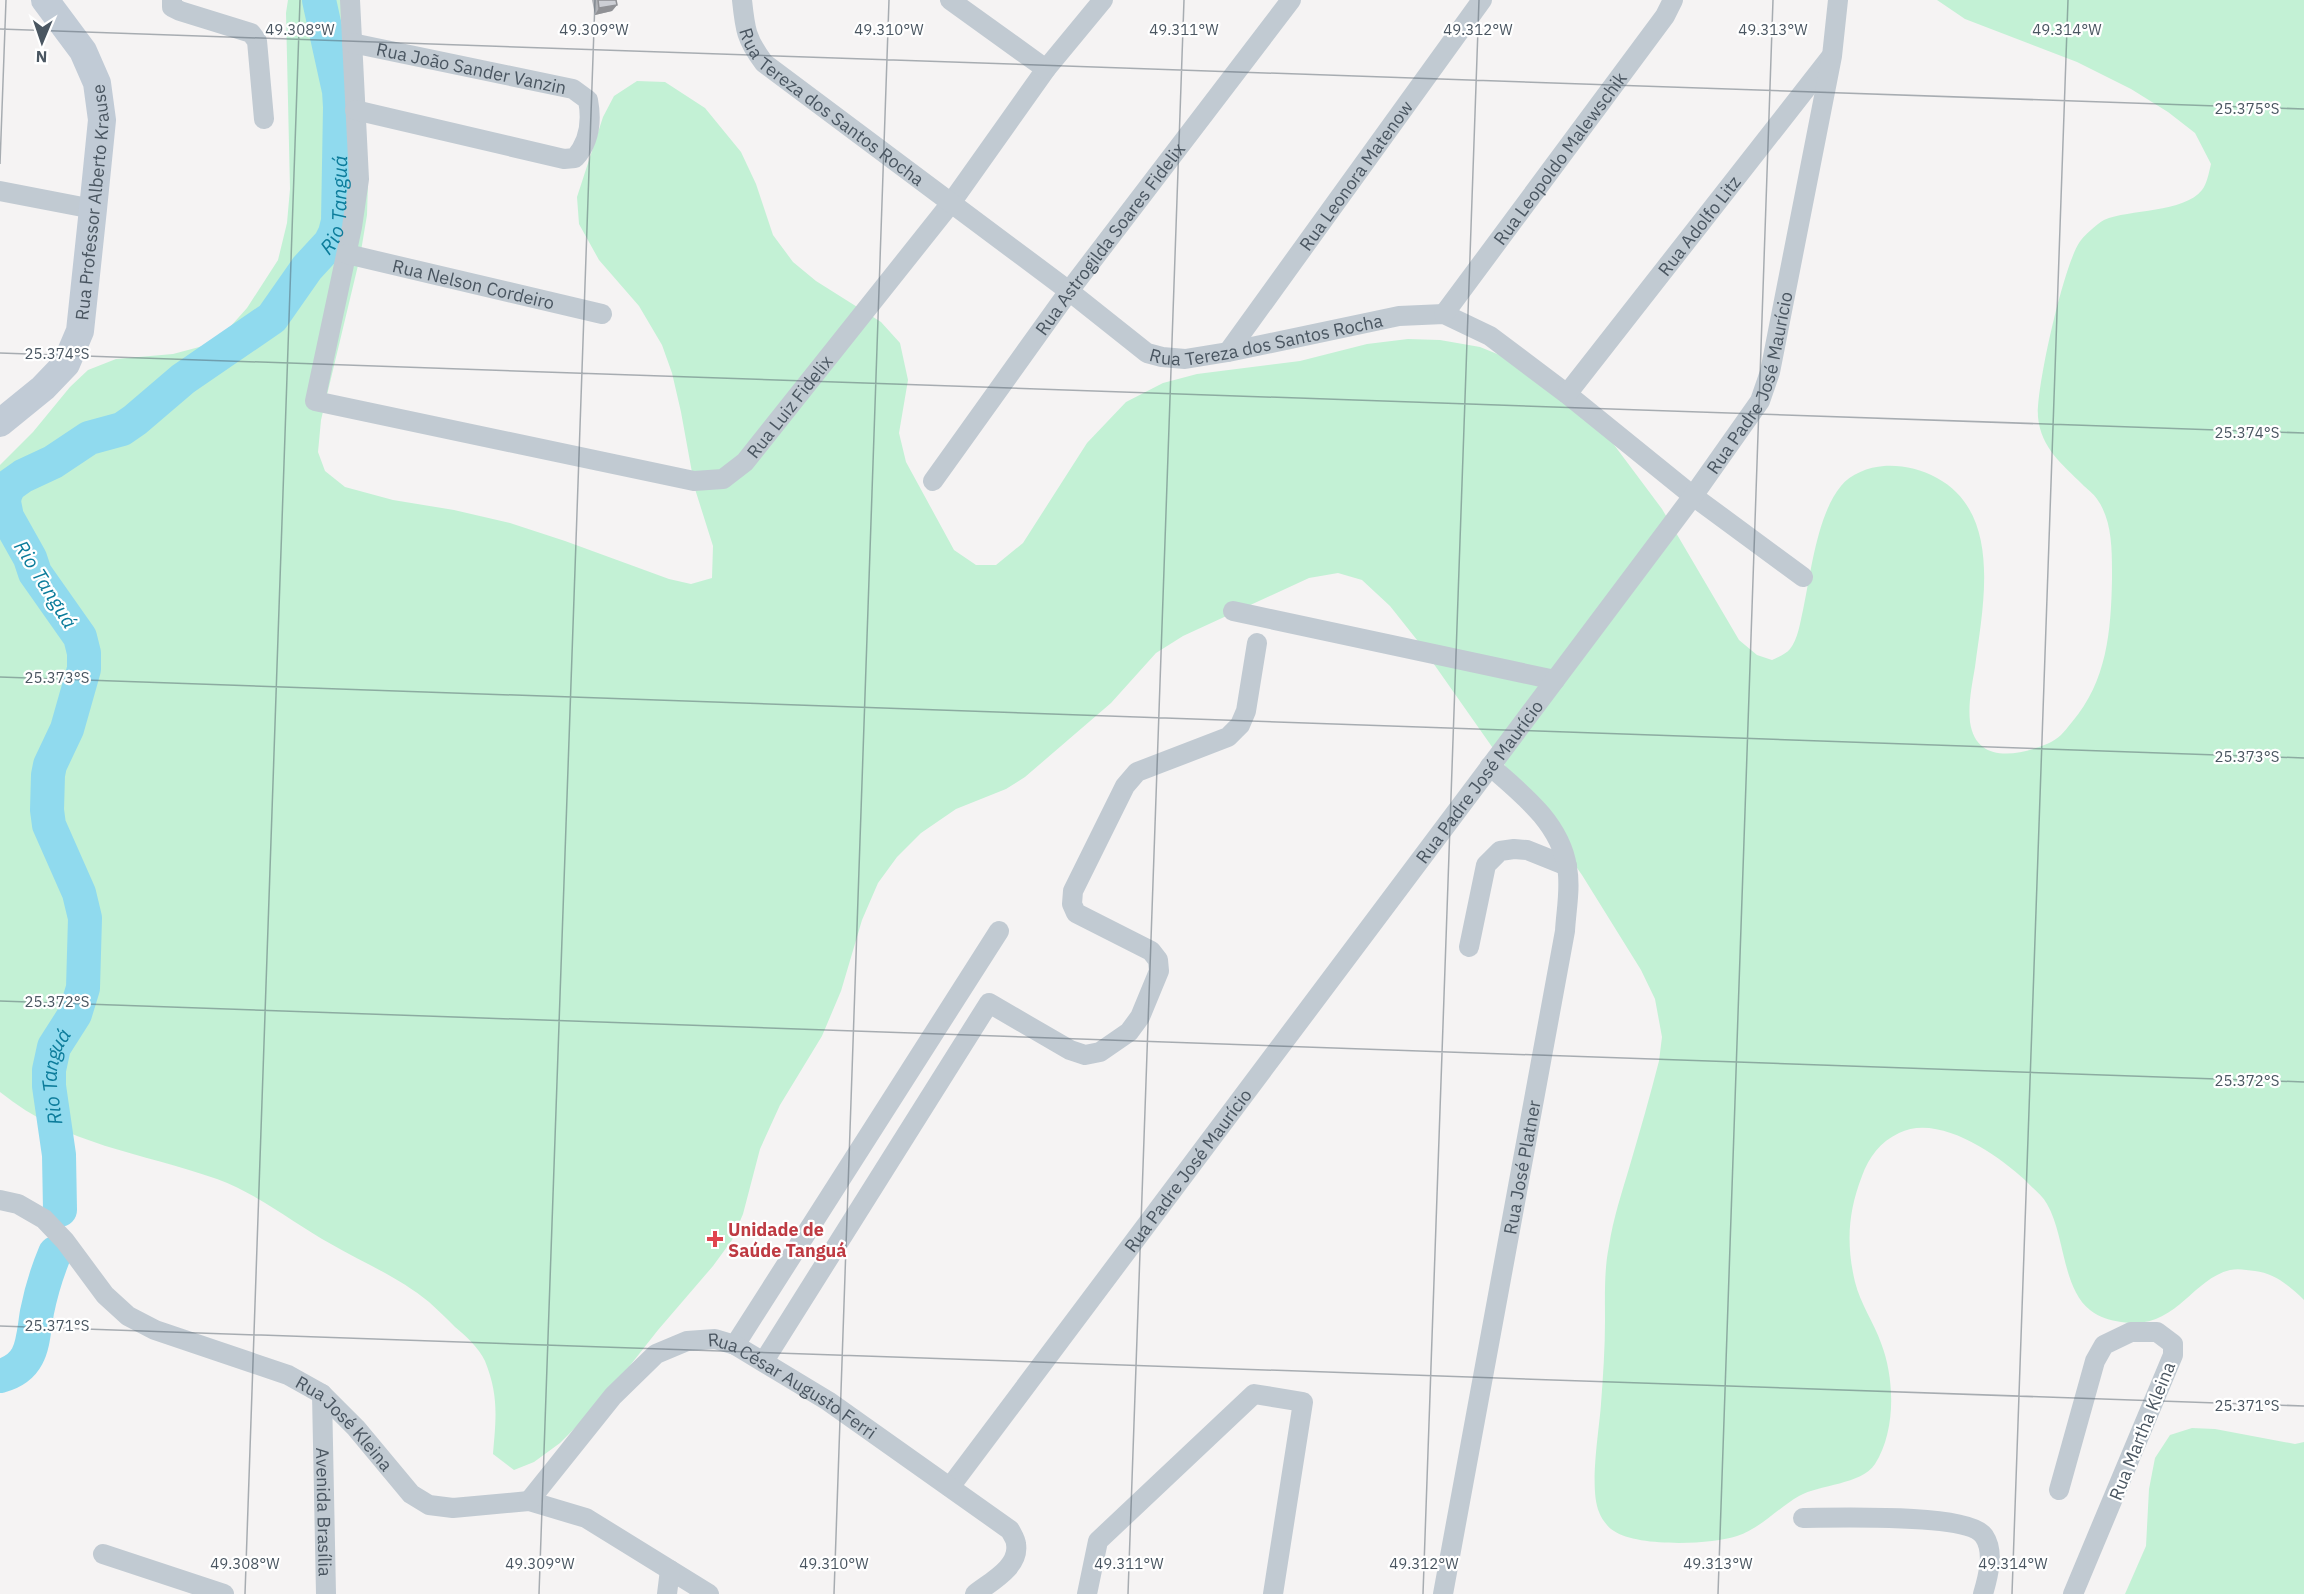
<svg xmlns="http://www.w3.org/2000/svg" width="2304" height="1594" font-family="'IBM Plex Sans',sans-serif">
<rect width="100%" height="100%" fill="#f5f3f3"/>
<g fill="#c3f1d5">
<path d="M288 0H345L364 117 368 183 367 215 360 257 321 420 318 452 325 471 345 487 393 500 454 510 510 523 565 541 669 579 691 584 712 578 713 546 695 489 681 412 672 373 662 345 639 306 599 260 579 224 577 197 603 117 614 96 637 81 665 82 705 108 741 152 756 184 773 235 793 262 816 281 881 322 900 343 908 380 899 433 906 462 954 550 976 565H996L1023 543 1087 443 1126 402 1163 383 1197 374 1300 361 1367 344 1408 339 1440 340 1480 347 1512 360 1597 422 1662 509 1739 640 1757 655 1772 660C1778 657 1786 654 1790 649 1798 639 1800 623 1803 610 1811 573 1817 515 1841 486 1850 474 1869 467 1884 466 1903 465 1920 469 1937 478 2003 514 1983 606 1975 667 1972 685 1968 704 1970 722 1976 764 2018 756 2047 744 2059 739 2064 732 2072 722 2107 681 2111 631 2112 579 2112 553 2113 521 2097 499 2094 494 2087 489 2082 484 2062 464 2041 448 2038 417 2036 388 2063 268 2079 243 2083 236 2097 224 2104 220 2129 209 2184 213 2202 190 2207 184 2209 172 2211 164L2195 133 2168 112 2131 89 2077 62 1965 19 1937 0H2304V1300C2290 1286 2274 1273 2255 1271 2246 1270 2239 1268 2230 1270 2190 1280 2176 1331 2121 1322 2110 1320 2100 1318 2090 1310 2062 1288 2065 1235 2047 1204 2042 1195 2032 1188 2025 1180 1997 1154 1938 1113 1899 1133 1880 1142 1869 1157 1862 1176 1848 1212 1846 1244 1855 1282 1860 1303 1874 1323 1881 1343 1895 1379 1896 1431 1875 1464 1861 1485 1820 1484 1799 1496 1778 1508 1761 1528 1737 1536 1711 1545 1637 1547 1614 1531 1608 1528 1601 1518 1599 1512 1589 1488 1599 1432 1601 1404 1603 1376 1605 1349 1605 1321 1605 1296 1604 1270 1609 1246 1613 1219 1622 1192 1630 1165 1640 1131 1650 1096 1659 1061L1662 1037 1655 999 1641 970 1582 875 1417 640 1390 606 1362 580 1338 573 1309 578 1183 636 1156 653 1111 703 1025 777 1006 789 956 809 921 833 897 857 878 883 862 920 841 991 822 1036 780 1105 760 1149 743 1214 732 1240 713 1266 658 1330 602 1401 560 1443 534 1462 514 1470 493 1454C496 1418 499 1396 485 1361 479 1348 466 1336 455 1327 447 1319 438 1310 429 1302 400 1278 364 1263 331 1244 293 1223 260 1195 217 1179 140 1152 67 1146 0 1092V465L33 432 70 387 88 370 116 359 173 354 203 346 230 327 247 308 278 260 287 223 290 189 286 13Z"/>
<path d="M2192 1428 2215 1429 2295 1444 2304 1442V1594H2125L2146 1546 2149 1489 2155 1458 2170 1435Z"/>
</g>
<g fill="none" stroke-linecap="round" stroke-linejoin="round">
<g stroke="#90daee" stroke-width="34">
<path id="s1" d="M60 1210 59 1155 49 1086V1070L54 1047 75 1014 83 988 85 918 79 893 49 825 47 810 48 775 50 765 67 729 84 669V653L80 637 35 573 30 558 7 517 4 502 5 495 9 486 23 476 53 462 89 438 122 429 135 420 183 379 272 318 307 268 330 243 335 233 338 221 340 107 339 91 319 0"/>
<path d="M0 1376C34 1367 32 1341 37 1312 41 1292 47 1272 55 1253"/>
</g>
<g stroke="#c1cad2" stroke-width="20">
<path d="M172 0V7L180 11 251 33 257 41 264 119"/>
<path id="s2" d="M350 0 359 179 352 227 315 401 694 481 723 479 745 462 951 203 1046 69 1103 0"/>
<path id="s3" d="M742 0C745 29 746 39 764 63L1069 291 1147 353 1162 357 1185 359 1228 352 1399 316 1444 314 1490 336 1567 394 1693 496 1803 577"/>
<path d="M950 0 1046 69"/>
<path id="s4" d="M352 43 573 89 588 100C592 121 589 142 575 158L564 159 355 110"/>
<path d="M0 191 93 209"/>
<path id="s5" d="M347 254 602 314"/>
<path id="s6" d="M1444 314 1665 16 1673 0"/>
<path id="s7" d="M1228 352 1482 0"/>
<path id="s8" d="M1567 394 1830 58"/>
<path id="s9" d="M933 481 1069 291 1291 0"/>
<path d="M1233 611 1555 680"/>
<path d="M1469 947 1486 865 1500 851 1514 849 1527 850 1567 866"/>
<path id="s10" d="M0 1200 18 1204 44 1219 65 1241 105 1295 128 1316 155 1330 288 1375 322 1394 356 1428 411 1494 429 1505 453 1508 529 1501 586 1518 709 1594"/>
<path d="M735 1345 999 931"/>
<path d="M764 1361 989 1003 1070 1050 1085 1055 1100 1052 1129 1032 1140 1017 1159 971 1158 960 1151 951 1076 913 1072 904 1073 891 1125 786 1137 772 1228 737 1240 725 1246 711 1257 643"/>
<path id="s11" d="M322 1394 326 1594"/>
<path id="s12" d="M950 1487 1693 496 1760 401 1770 372 1832 56 1838 0"/>
<path d="M2059 1490 2095 1361 2104 1345 2131 1332H2157L2173 1344V1355L2073 1594"/>
<path id="s13" d="M529 1501 613 1396 656 1354 687 1341 715 1339 735 1345 828 1401 1010 1530C1012 1534 1016 1540 1016 1544 1020 1567 990 1582 975 1594"/>
<path d="M1803 1518C1834 1518 1968 1513 1984 1536 1995 1552 1988 1577 1983 1594"/>
<path d="M103 1554 224 1594"/>
<path d="M667 1594 670 1570"/>
<path d="M1087 1594 1098 1541 1254 1394 1303 1402 1273 1594"/>
<path id="s14" d="M1443 1594 1565 931C1566 911 1571 888 1567 867 1560 823 1522 794 1490 766"/>
</g>
<path stroke="#c1cbd6" stroke-width="28" id="s15" d="M0 423 43 388 66 364 80 331 93 209 102 120 97 83 83 51 45 0"/>
</g>
<path fill="#b0b2b7" d="M592 0H616L617 5 612 11 595 15Z"/>
<path fill="#909195" d="M617 5 612 11 595 15 599 8Z"/>
<path fill="#cdcfd5" stroke="#909195" stroke-width="1.5" d="M598 0H616L617 5 599 8Z"/>
<path fill="none" stroke="#4a5661" stroke-width="1.5" stroke-opacity="0.45" d="M0 29 2304 109M0 164 6 0M0 353 2304 433M0 677 2304 758M0 1001 2304 1082M0 1326 2304 1406M245 1594 300 0M539 1594 595 0M834 1594 889 0M1128 1594 1184 0M1423 1594 1479 0M1718 1594 1773 0M2012 1594 2068 0"/>
<path fill="#e0444e" stroke="#fff" stroke-width="2" d="M712 1230h6v6h6v6h-6v6h-6v-6h-6v-6h6z"/>
<g text-anchor="middle" dominant-baseline="central" stroke-width="4.5" stroke-linejoin="round" paint-order="stroke">
<g font-size="18" fill="#4a5661" stroke="#fff">
<text stroke="none"><textPath href="#s4" startOffset="122">Rua João Sander Vanzin</textPath></text>
<text stroke="none"><textPath href="#s3" startOffset="147">Rua Tereza dos Santos Rocha</textPath></text>
<text stroke="none"><textPath href="#s6" startOffset="194">Rua Leopoldo Malewschik</textPath></text>
<text stroke="none"><textPath href="#s7" startOffset="218">Rua Leonora Matenow</textPath></text>
<text stroke="none"><textPath href="#s15" startOffset="254">Rua Professor Alberto Krause</textPath></text>
<text stroke="none"><textPath href="#s8" startOffset="214">Rua Adolfo Litz</textPath></text>
<text stroke="none"><textPath href="#s9" startOffset="300">Rua Astrogilda Soares Fidelix</textPath></text>
<text stroke="none"><textPath href="#s5" startOffset="130">Rua Nelson Cordeiro</textPath></text>
<text stroke="none"><textPath href="#s3" startOffset="670">Rua Tereza dos Santos Rocha</textPath></text>
<text stroke="none"><textPath href="#s12" startOffset="1368">Rua Padre José Maurício</textPath></text>
<text stroke="none"><textPath href="#s2" startOffset="921">Rua Luiz Fidelix</textPath></text>
<text stroke="none"><textPath href="#s12" startOffset="882">Rua Padre José Maurício</textPath></text>
<text stroke="none"><textPath href="#s14" startOffset="434">Rua José Platner</textPath></text>
<text stroke="none"><textPath href="#s12" startOffset="396">Rua Padre José Maurício</textPath></text>
<text stroke="none"><textPath href="#s13" startOffset="346">Rua César Augusto Ferri</textPath></text>
<text stroke="none"><textPath href="#s10" startOffset="423">Rua José Kleina</textPath></text>
<text transform="translate(2142 1431) rotate(-68)">Rua Martha Kleina</text>
<text stroke="none"><textPath href="#s11" startOffset="118">Avenida Brasília</textPath></text>
</g>
<g font-size="18" font-weight="bold" fill="#be3a42" stroke="#fff" text-anchor="start">
<text x="728" y="1229">Unidade de<tspan x="728" dy="21">Saúde Tanguá</tspan></text>
</g>
<g font-size="20" font-style="italic" fill="#0c7c9b" stroke="#fff">
<text stroke="none"><textPath href="#s1" startOffset="1218">Rio Tanguá</textPath></text>
<text transform="translate(46 584) rotate(58)">Rio Tanguá</text>
<text stroke="none"><textPath href="#s1" startOffset="135">Rio Tanguá</textPath></text>
</g>
</g>
<g font-size="15" text-anchor="middle" fill="#4a5661" stroke="#fff" stroke-width="4.5" stroke-linejoin="round" paint-order="stroke">
<text x="300" y="35">49.308°W</text>
<text x="594" y="35">49.309°W</text>
<text x="889" y="35">49.310°W</text>
<text x="1184" y="35">49.311°W</text>
<text x="1478" y="35">49.312°W</text>
<text x="1773" y="35">49.313°W</text>
<text x="2067" y="35">49.314°W</text>
<text x="2247" y="114">25.375°S</text>
<text x="57" y="359">25.374°S</text>
<text x="2247" y="438">25.374°S</text>
<text x="57" y="683">25.373°S</text>
<text x="2247" y="762">25.373°S</text>
<text x="57" y="1007">25.372°S</text>
<text x="2247" y="1086">25.372°S</text>
<text x="57" y="1331">25.371°S</text>
<text x="2247" y="1411">25.371°S</text>
<text x="245" y="1569">49.308°W</text>
<text x="540" y="1569">49.309°W</text>
<text x="834" y="1569">49.310°W</text>
<text x="1129" y="1569">49.311°W</text>
<text x="1424" y="1569">49.312°W</text>
<text x="1718" y="1569">49.313°W</text>
<text x="2013" y="1569">49.314°W</text>
</g>
<g transform="translate(42 42) rotate(182)" stroke="#ffffff" stroke-width="4.5" paint-order="stroke">
<path d="M0-4.5L10 22L0 15L-10 22Z" fill="#4a5661"/>
<text y="-9" font-size="16" font-weight="bold" text-anchor="middle" fill="#4a5661">N</text>
</g>
</svg>
